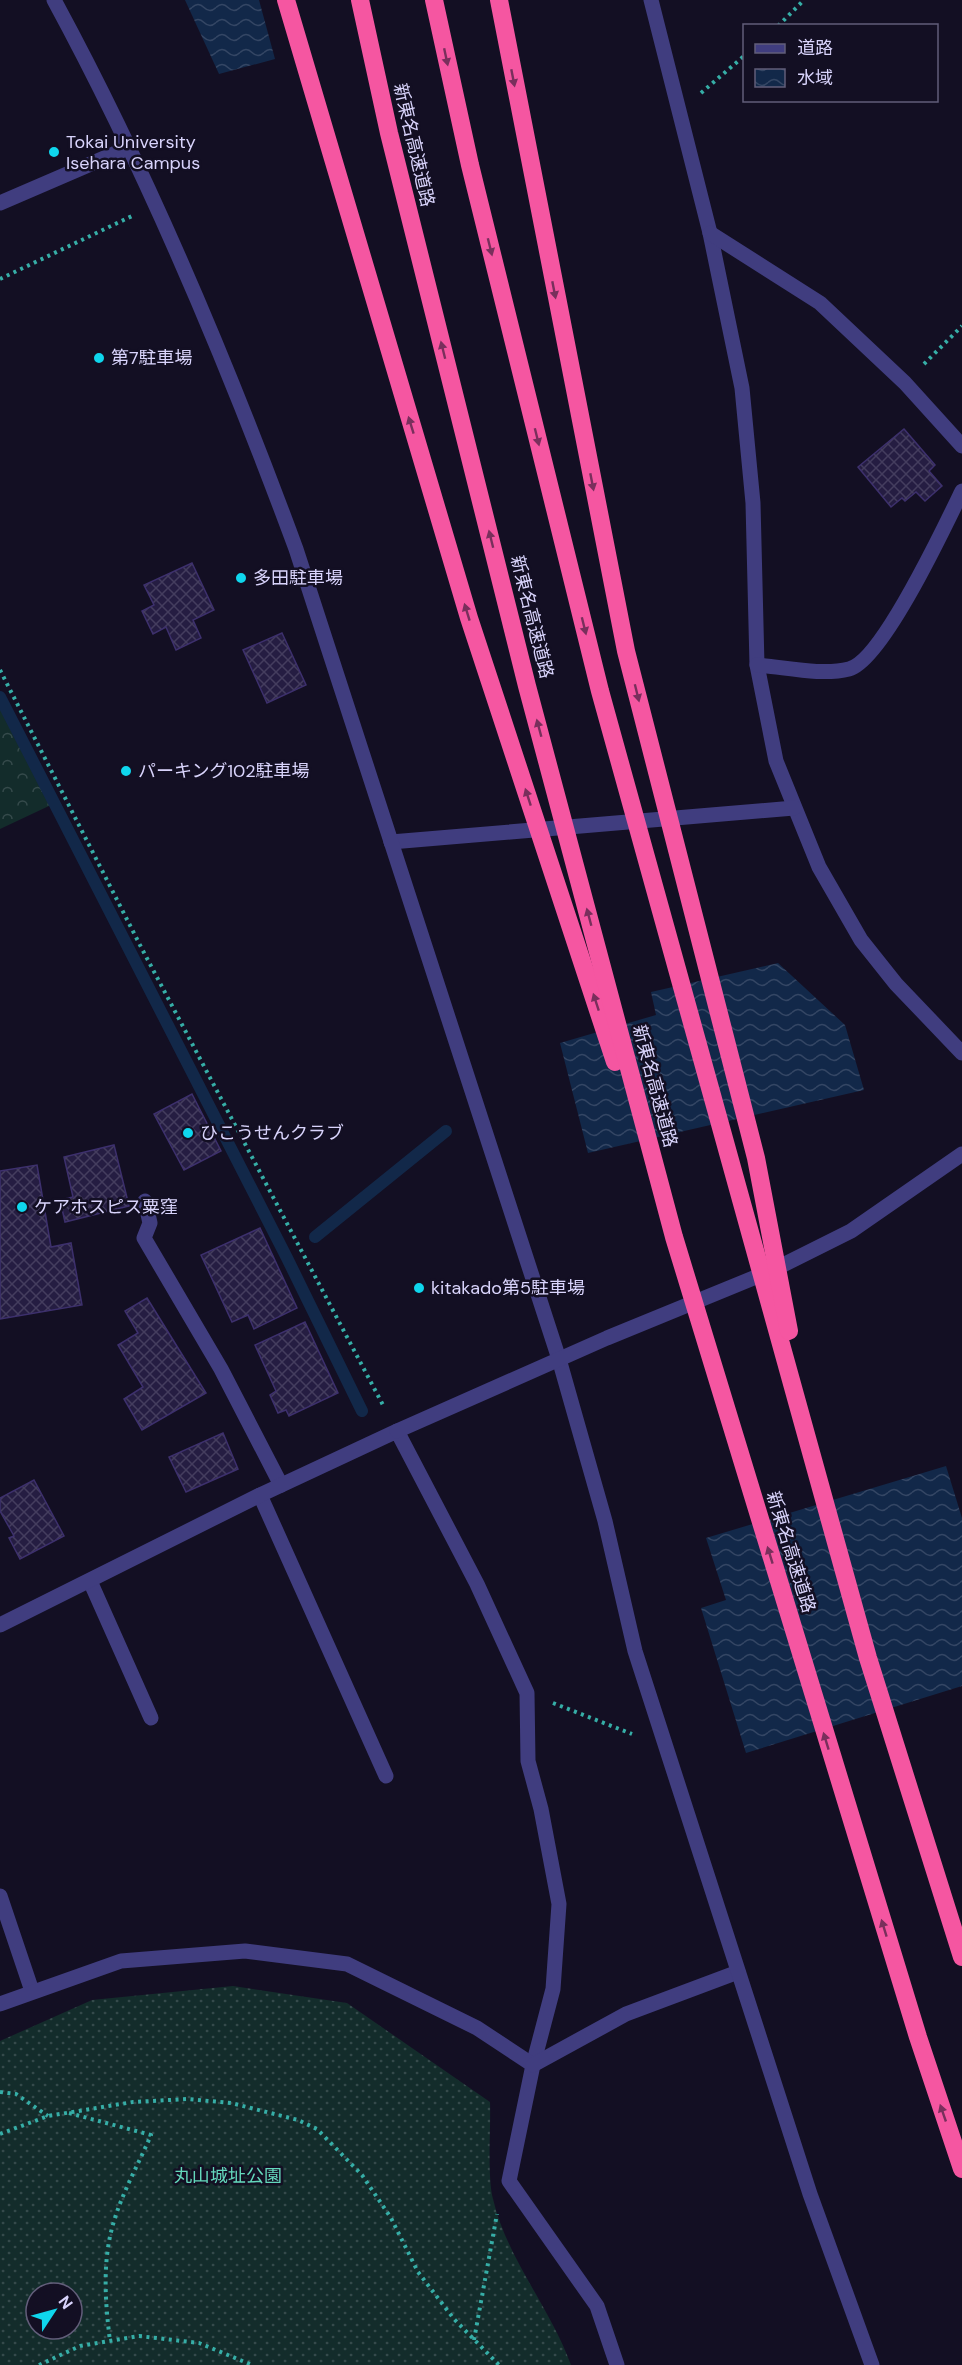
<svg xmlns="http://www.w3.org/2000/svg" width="962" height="2365" font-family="'DM Sans','Noto Sans JP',sans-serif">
<defs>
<pattern id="grass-dots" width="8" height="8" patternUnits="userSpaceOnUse" patternTransform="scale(1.5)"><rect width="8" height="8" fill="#132c2b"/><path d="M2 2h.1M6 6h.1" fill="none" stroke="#354a4b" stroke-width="1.8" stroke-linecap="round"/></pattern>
<pattern id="forest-crowns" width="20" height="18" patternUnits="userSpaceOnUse" patternTransform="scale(1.5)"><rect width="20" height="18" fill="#132c2b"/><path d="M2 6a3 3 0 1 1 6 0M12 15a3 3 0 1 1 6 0" fill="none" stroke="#354a4b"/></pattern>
<pattern id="water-waves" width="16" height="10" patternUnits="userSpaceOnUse" patternTransform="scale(1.5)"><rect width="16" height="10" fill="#122849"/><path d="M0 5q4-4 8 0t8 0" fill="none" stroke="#344664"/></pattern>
<pattern id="building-cross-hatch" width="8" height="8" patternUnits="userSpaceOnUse" patternTransform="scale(1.5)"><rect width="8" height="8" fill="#251d42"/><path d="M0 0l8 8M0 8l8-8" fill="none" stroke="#443d5e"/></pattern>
</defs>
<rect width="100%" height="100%" fill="#130f23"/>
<path fill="url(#grass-dots)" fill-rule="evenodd" d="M233 1986 347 2003 490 2102C491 2127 487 2177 493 2199 507 2259 550 2307 571 2365H0V2041L92 2000ZM36 2293H72V2329H36Z"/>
<path fill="url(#forest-crowns)" d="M0 704 51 805 0 829Z"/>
<g fill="url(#water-waves)">
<path d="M185 0H259L275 59 219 74Z"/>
<path d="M778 963 845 1025 864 1090 588 1153 560 1043 656 1015 651 992Z"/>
<path d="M946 1466 962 1518V1686L746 1753 701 1608 726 1600 706 1538Z"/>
</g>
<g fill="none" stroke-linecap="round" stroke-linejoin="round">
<g stroke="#122849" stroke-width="12">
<path d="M0 697 287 1258 362 1411"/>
<path d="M315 1237 446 1131"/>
</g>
</g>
<g fill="url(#building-cross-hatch)" stroke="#3d306d" stroke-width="1.5">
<path d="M904 429 935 465 929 471 942 486 925 501 916 492 905 501 902 498 891 507 858 467Z"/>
<path d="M192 563 214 610 193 620 201 638 176 650 166 627 153 634 142 611 154 605 144 585Z"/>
<path d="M282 633 306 685 267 703 243 650Z"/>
<path d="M192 1094 221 1151 184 1170 154 1114Z"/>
<path d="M114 1145 129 1206 65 1222 60 1200 73 1197 64 1157Z"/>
<path d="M37 1165 51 1247 71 1243 82 1305 0 1319V1171Z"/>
<path d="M260 1228 297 1308 254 1329 248 1315 232 1322 201 1255Z"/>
<path d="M147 1298 206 1393 142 1430 124 1399 143 1387 118 1345 138 1333 125 1311Z"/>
<path d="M305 1322 338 1393 289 1416 286 1410 278 1413 270 1395 276 1391 255 1345Z"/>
<path d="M223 1433 238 1469 186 1492 169 1457Z"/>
<path d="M34 1480 64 1536 20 1559 9 1538 14 1536 0 1511V1498Z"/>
</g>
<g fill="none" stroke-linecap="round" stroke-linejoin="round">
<g stroke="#36aea7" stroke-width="4" stroke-dasharray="3 4.5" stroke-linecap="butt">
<path d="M778 26 804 0"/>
<path d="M701 93 744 56"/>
<path d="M0 279 132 216"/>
<path d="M924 364 962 326"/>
<path d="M0 670 141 947 384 1407"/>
<path d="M553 1703 632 1734"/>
<path d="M0 2092 16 2094 48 2116"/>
<path d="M69 2113 151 2135C139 2163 123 2191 114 2221 102 2260 105 2301 110 2341"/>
<path d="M0 2134 48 2116 133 2102 188 2099 231 2103 298 2120 317 2129 362 2175 391 2218 418 2272 454 2319 499 2365"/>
<path d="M474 2340 497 2214"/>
<path d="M39 2365 80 2346 139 2336 199 2343 252 2365"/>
</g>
<g stroke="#403d7f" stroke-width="15">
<path d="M0 203 130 147"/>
<path d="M145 1201 150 1223 144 1238 221 1369 281 1485"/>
<path d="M260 1495 386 1776"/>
<path d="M90 1581 151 1718"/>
<path d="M0 1896 32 1991"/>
</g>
<g stroke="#403d7f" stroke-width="15">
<path d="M651 0 710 233 742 388 753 503 757 665 776 761 819 867 861 940 896 984 962 1053"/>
<path d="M710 233 820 303 905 383 962 446"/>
<path d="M757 665C785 667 821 676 849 669 882 661 946 524 962 491"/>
<path d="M391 842 794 808"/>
<path d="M0 1625 260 1495 397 1431 477 1584 527 1693 528 1761 541 1809 559 1904 553 1989 533 2065"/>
<path d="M0 2004 121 1961 245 1951 347 1964 477 2028 533 2065 509 2181 597 2306 617 2365"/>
<path d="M533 2065 626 2014 738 1972"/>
</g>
<g stroke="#403d7f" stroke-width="15">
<path d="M54 0C149 175 227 362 296 549L559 1359 605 1521 635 1651 810 2194 872 2365"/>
<path d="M397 1431 607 1338 773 1270 851 1231 962 1154"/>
</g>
<g stroke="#f556a1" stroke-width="18">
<path d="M286 0 469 618 615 1062"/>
<path d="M360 0 389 133 527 686 674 1237 918 2037 962 2169"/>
<path d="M434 0 470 165 600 691 868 1658 962 1957"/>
<path d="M499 0 626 651 756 1158 789 1331"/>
</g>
</g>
<defs><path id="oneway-solid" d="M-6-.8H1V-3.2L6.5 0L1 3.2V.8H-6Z" transform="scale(1.5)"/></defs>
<g fill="#792f5c">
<use href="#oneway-solid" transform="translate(446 57) rotate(78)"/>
<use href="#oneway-solid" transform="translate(513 78) rotate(79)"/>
<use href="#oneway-solid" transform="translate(490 247) rotate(76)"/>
<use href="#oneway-solid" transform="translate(554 290) rotate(79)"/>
<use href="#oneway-solid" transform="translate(443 350) rotate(-104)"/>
<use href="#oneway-solid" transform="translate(411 425) rotate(-107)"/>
<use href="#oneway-solid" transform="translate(537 437) rotate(76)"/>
<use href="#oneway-solid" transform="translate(592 482) rotate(79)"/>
<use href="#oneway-solid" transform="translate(491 539) rotate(-104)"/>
<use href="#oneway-solid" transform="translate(467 612) rotate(-107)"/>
<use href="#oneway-solid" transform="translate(584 626) rotate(76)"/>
<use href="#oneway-solid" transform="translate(637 693) rotate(76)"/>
<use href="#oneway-solid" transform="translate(539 728) rotate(-105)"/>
<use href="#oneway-solid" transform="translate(528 797) rotate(-108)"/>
<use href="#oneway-solid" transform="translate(589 917) rotate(-105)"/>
<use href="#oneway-solid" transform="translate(596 1002) rotate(-108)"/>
<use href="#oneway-solid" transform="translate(770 1555) rotate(-107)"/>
<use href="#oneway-solid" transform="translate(826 1741) rotate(-107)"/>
<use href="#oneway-solid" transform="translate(884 1928) rotate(-107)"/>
<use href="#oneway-solid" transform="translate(943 2113) rotate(-109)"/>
</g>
<g fill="#0fd6ed" stroke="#130f23" stroke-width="2">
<circle cx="54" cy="152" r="6"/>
<circle cx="99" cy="358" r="6"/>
<circle cx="241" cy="578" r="6"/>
<circle cx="126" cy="771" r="6"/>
<circle cx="188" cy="1133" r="6"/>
<circle cx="22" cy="1207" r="6"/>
<circle cx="419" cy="1288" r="6"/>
</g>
<g text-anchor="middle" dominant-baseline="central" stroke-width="5" stroke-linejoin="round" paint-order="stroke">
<g font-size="18" fill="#d9d4fc" stroke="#130f23" text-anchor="start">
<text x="66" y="142">Tokai University<tspan x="66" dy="21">Isehara Campus</tspan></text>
<text x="111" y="358">第7駐車場</text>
<text x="253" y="578">多田駐車場</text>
<text x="138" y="771">パーキング102駐車場</text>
<text x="200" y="1133">ひこうせんクラブ</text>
<text x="34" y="1207">ケアホスピス粟窪</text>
<text x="431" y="1288">kitakado第5駐車場</text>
</g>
<g font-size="18" fill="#d9d4fc" stroke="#130f23">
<text transform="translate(414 145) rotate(77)">新東名高速道路</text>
<text transform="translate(532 617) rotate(76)">新東名高速道路</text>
<text transform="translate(655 1086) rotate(75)">新東名高速道路</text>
<text transform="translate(791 1552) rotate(73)">新東名高速道路</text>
</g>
<g font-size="18" fill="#64d8bc" stroke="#130f23">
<text x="228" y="2176">丸山城址公園</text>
</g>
</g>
<rect x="743" y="24" width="195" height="78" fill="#130f23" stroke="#625e7a" stroke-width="1.5"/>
<rect x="755" y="44" width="30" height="9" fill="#403d7f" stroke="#625e7a" stroke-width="1.5"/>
<text x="797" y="54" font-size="18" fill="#d9d4fc">道路</text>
<rect x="755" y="69" width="30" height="18" fill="url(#water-waves)" stroke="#625e7a" stroke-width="1.5"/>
<text x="797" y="84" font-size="18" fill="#d9d4fc">水域</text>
<g transform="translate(54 2311) rotate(54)"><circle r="28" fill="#130f23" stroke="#625e7a" stroke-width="1.5"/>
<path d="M0-4.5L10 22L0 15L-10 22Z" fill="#0fd6ed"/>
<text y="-9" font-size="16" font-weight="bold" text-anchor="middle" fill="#d9d4fc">N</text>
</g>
</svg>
